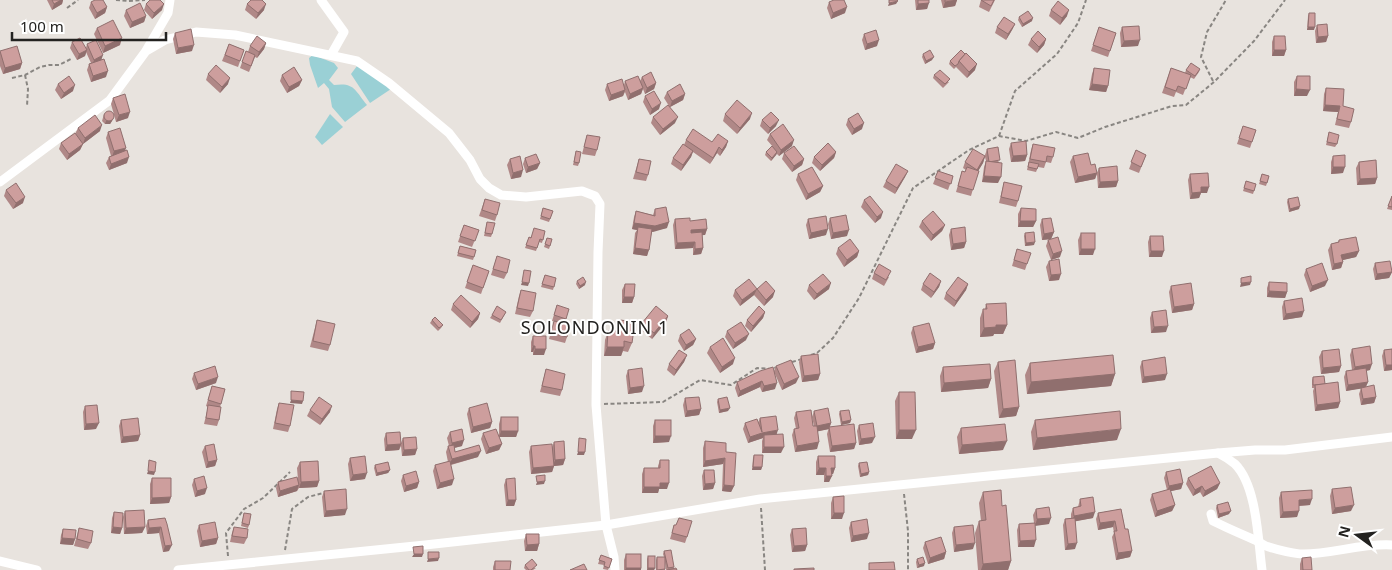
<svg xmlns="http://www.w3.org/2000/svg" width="1392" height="570" font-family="'Noto Sans',sans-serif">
<rect width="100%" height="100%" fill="#e8e3de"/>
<g fill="#9ad0d5">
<path d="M313 55 334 63 338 68 329 80 334 85C354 82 355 90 367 105L345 122 332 107 329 89 324 83 318 88 310 65 309 58Z"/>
<path d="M357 66 384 81 391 89 370 103 351 74Z"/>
<path d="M330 114 343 127 322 145 315 137Z"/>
</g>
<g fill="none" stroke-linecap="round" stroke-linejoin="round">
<g stroke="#898682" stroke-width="2" stroke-dasharray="4 2.5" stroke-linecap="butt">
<path d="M116 0 128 1 145 0"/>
<path d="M67 8 78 0"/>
<path d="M25 75 28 89 27 106"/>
<path d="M12 78 25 75 40 67 49 65H59L71 59"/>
<path d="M1213 81 1201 57 1207 32 1226 0"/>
<path d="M999 136 1015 91 1057 54 1078 23 1086 0"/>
<path d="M811 355 817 353 833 338 859 298 913 188 969 150 999 136 1026 141 1056 132 1078 138 1105 127 1172 106 1186 105 1214 82 1254 41 1285 0"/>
<path d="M792 362 802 359"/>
<path d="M604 404 663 402 700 380 731 385 757 368 771 369 778 367"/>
<path d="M904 494 908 531V570"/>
<path d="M761 508 765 570"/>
<path d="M285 550 292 509 308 497 323 493"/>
<path d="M228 556 226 533 244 509 263 498 290 472"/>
</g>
<g stroke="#fff" stroke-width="9">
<path d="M321 0 344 32 331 55"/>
<path d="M147 49 168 13 170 0"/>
<path d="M0 182 110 100 146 51 165 40 196 32 235 35 357 61 389 83 449 133 470 160 480 179 489 188 501 195 526 197 582 191 595 196 600 204 598 252 596 405 606 525 614 557 615 570"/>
<path d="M1218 453C1224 456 1230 460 1235 464 1257 486 1258 540 1262 570"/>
<path d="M1211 514 1213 521C1227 528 1241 534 1255 540 1260 542 1264 546 1269 547 1278 550 1295 554 1303 554 1333 554 1362 543 1392 545"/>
<path d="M0 561 37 570"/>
<path d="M178 570 425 545 606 525 760 499 1218 453 1255 450H1285L1392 437"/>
</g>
</g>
<g fill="#b08887">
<path d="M47 0H63L62 4 52 10Z"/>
<path d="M915 0H929L927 9 916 10Z"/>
<path d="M941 0H957L955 6 943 8Z"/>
<path d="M981 0H995L989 12 979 7Z"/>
<path d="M91 2 107 7 105 13 95 19 89 8Z"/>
<path d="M829 2 845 13 831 19 827 8Z"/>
<path d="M146 4 162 10 152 19 144 10Z"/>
<path d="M247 4 264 10 256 19 245 10Z"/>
<path d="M126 10 146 16 144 22 130 28 124 16Z"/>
<path d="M1051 10 1067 16 1060 25 1049 16Z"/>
<path d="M1309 13 1314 30H1307L1308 16Z"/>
<path d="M1019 17 1032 21 1022 27 1018 20Z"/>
<path d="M1015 24 1012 30 1006 40 995 33 997 27Z"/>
<path d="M1317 25 1328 36 1326 42 1316 43 1315 31Z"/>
<path d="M1099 27 1116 33 1108 57 1091 51Z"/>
<path d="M1122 27 1138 46 1121 47 1120 33Z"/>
<path d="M97 28 120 45 103 53 94 34Z"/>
<path d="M175 33 192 51 176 54 173 39Z"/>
<path d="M864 34 877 46 865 50 862 40Z"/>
<path d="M1274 36 1286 50 1284 56H1272V42Z"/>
<path d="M1031 39H1046L1044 45 1037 53 1028 45Z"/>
<path d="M72 42 86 48 87 44 102 60 106 77 91 82 87 70 89 64 91 63 86 52 85 56 77 60 70 48Z"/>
<path d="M266 43 264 49 257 58 255 57 249 72 240 68 246 51 248 52 250 46Z"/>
<path d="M229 44 244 50 238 67 222 61Z"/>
<path d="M961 50 975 70 967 78 956 67 954 69 949 64 950 61Z"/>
<path d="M0 51 22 63 20 69 3 74 0 66Z"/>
<path d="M923 54 932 60 925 64 922 57Z"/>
<path d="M1094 68 1108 86 1106 92 1089 90 1092 74Z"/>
<path d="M1171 68 1185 73 1186 70 1200 69 1199 72 1194 79 1190 77 1183 95 1176 92 1174 97 1162 93Z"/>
<path d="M208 74 228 84 220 93 206 80Z"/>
<path d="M282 75 302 80 299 86 287 93 280 81Z"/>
<path d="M934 75 949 82 943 88 933 78Z"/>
<path d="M1297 76 1307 96H1294V82Z"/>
<path d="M642 77 656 83 654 89 645 94 643 89 641 94 628 100 625 92 623 96 609 101 605 90 607 84 624 85 625 81H640Z"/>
<path d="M58 84 73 91 61 99 55 90Z"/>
<path d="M1326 88 1343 106 1351 122 1349 128 1335 125 1338 112 1323 111 1324 94Z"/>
<path d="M667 92 685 94 683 100 670 107 675 123 660 135 651 123 653 117 669 106 664 98Z"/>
<path d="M645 96 659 109 650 115 643 102Z"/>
<path d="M113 98 128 118 116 122 111 104Z"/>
<path d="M104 114 112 121 110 124H105L102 121Z"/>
<path d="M725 114 750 119 737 134 723 121Z"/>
<path d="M848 119 862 129 852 135 846 125Z"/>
<path d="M762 120 776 126 768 134 760 126Z"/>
<path d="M1243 126 1256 130 1250 148 1237 144Z"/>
<path d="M78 128 100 131 83 144 80 150 67 160 59 149 61 143 75 134Z"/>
<path d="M108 132 125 151 127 163 109 170 106 163 109 157 111 156 106 138Z"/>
<path d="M1329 132 1337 144 1335 147 1326 145Z"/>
<path d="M770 134 792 146 779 156 777 154 776 155 771 161 765 155 766 152 773 147 767 140Z"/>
<path d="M587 135 597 150 595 156 582 154Z"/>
<path d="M686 140 712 142 728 141 726 147 720 156 717 153 710 164 693 152 691 157 681 171 671 164 673 158 684 145Z"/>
<path d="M1011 143 1027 155 1025 161 1011 162 1009 149Z"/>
<path d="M1033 144 1053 157 1051 163 1046 162 1044 168 1038 167 1036 172 1027 170 1031 150Z"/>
<path d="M987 149 999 162 998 183 982 182 984 167 986 161 985 157 983 163 978 171 971 196 956 192 962 171 965 172 966 170 963 168 965 162 985 156V155Z"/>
<path d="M1136 150 1146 155 1139 173 1129 169Z"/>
<path d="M576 151 579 163 578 166 573 165Z"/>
<path d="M836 152 834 158 820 171 812 163 814 157Z"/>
<path d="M784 153 804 159 802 165 792 172 782 159Z"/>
<path d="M1073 156 1091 165 1097 173 1099 168 1118 181 1116 187 1098 188 1097 174 1095 179 1075 183 1070 162Z"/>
<path d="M1333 156 1343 173 1331 174V162Z"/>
<path d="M525 158 540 163 537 169 526 173 523 164Z"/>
<path d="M510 159 521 177 511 179 507 165Z"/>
<path d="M639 159 648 175 646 181 633 179Z"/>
<path d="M1359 162 1377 178 1375 184 1357 185 1356 168Z"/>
<path d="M908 171 905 177 895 194 883 187 886 181Z"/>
<path d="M938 171 953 176 948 190 933 184Z"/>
<path d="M798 174 823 186 820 192 806 200 796 180Z"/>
<path d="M1190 174 1207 193H1201L1199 198 1190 199 1188 180Z"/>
<path d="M1262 174 1269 176 1266 186 1259 184Z"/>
<path d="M1246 181 1256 184 1253 194 1243 191Z"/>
<path d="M1004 182 1018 201 1016 207 999 203Z"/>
<path d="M6 190 23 203 13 209 4 196Z"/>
<path d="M1392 196V210L1387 209Z"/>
<path d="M485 199 497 215 495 221 479 216Z"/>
<path d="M1288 199 1299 209 1289 212 1287 202Z"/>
<path d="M864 200 881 218 875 223 861 207Z"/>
<path d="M543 208 553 211 549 222 540 219Z"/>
<path d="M1021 208 1036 221 1033 227H1018V214Z"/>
<path d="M655 209 667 228 652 231 647 256 633 254 635 233 637 230 632 229 634 217 636 211 653 215Z"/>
<path d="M830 218 847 236 831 239 828 224Z"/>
<path d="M675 219 707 229 705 235H702L703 248 701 254 693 255V248L675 249 673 225Z"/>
<path d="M808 219 826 235 809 239 806 225Z"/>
<path d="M1042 219 1054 232 1051 239 1042 240 1040 225Z"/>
<path d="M922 221 945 225 942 231 931 241 919 227Z"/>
<path d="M487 222 492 234 491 237 484 236Z"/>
<path d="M464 225 479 230 472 247 458 242Z"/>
<path d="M951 229 966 242 964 248 951 250 949 235Z"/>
<path d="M545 231 542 243 539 242 536 251 525 248 529 237H531Z"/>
<path d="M1025 233 1034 245 1025 246 1024 236Z"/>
<path d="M1081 233 1093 255H1079L1078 240Z"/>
<path d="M1150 236 1162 257H1149L1148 242Z"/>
<path d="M547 238 552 239 549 249 544 247Z"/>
<path d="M1048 240 1060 257 1051 260 1046 246Z"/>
<path d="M1339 240 1359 251 1356 257 1342 260 1343 262 1341 268 1332 270 1328 250 1331 244 1338 242Z"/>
<path d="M460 246 476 250 473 260 457 256Z"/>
<path d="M838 248 859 251 857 257 844 267 836 254Z"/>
<path d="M1017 249 1027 264 1025 270 1012 266Z"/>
<path d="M497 256 507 273 504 279 491 275Z"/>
<path d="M1049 261 1059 280 1049 281 1046 267Z"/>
<path d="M1375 263 1392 272 1389 278 1375 280 1373 269Z"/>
<path d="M473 265 489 271 481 294 465 288Z"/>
<path d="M1306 269 1325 286 1310 292 1304 275Z"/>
<path d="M874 273 889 277 884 286 872 279Z"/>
<path d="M545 275 556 278 553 290 541 287Z"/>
<path d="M577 281 585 285 579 289 576 284Z"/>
<path d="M941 281 939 287 931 298 921 290 923 284Z"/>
<path d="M1269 282 1287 292 1285 298 1267 297V288Z"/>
<path d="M625 284 634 297 632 303H622V290Z"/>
<path d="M968 284 966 290 954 307 944 299 946 293Z"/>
<path d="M809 285 829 289 814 300 807 291Z"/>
<path d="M1171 286 1194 304 1192 310 1172 313 1169 292Z"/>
<path d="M757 289 773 297 764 306 754 295 740 306 733 296 735 290Z"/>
<path d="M521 290 533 311 530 317 515 314 519 296Z"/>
<path d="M1284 301 1302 317 1283 320 1282 307Z"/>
<path d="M453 304 480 313 478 319 470 328 451 310Z"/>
<path d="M986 304 1007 325 1003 334H994L993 336 980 337V318L983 309H985Z"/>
<path d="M557 305 566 319 564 323 567 337 565 343 549 339 554 321H552Z"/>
<path d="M506 312 500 323 490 318 492 315Z"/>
<path d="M765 312 763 318 751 332 745 326 747 320Z"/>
<path d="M1152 312 1166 332 1151 333 1150 318Z"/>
<path d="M668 316 666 322 652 339 640 329 642 323Z"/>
<path d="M317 320 330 345 328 351 310 347Z"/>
<path d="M432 320 443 325 441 328 438 331 430 323Z"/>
<path d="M620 320 632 343 628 352 623 351 621 356H604L605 340 608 331H617Z"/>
<path d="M913 327 935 343 933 349 916 353 911 333Z"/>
<path d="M727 331 746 340 733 349 725 337Z"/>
<path d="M680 335 696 339 693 345 684 351 678 341Z"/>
<path d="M533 336 544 355H533V352H531V342Z"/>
<path d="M710 347 733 364 720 373 707 353Z"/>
<path d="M1352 349 1370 370 1366 371 1368 382 1366 387 1376 397 1374 403 1361 405 1359 394 1361 388 1346 391 1344 377 1346 371 1352 370 1350 355Z"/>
<path d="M1392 349V370L1384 371 1382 356 1384 350Z"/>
<path d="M1322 351 1341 366 1339 372 1321 374 1319 357Z"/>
<path d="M687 355 684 362 674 376 667 370 669 364Z"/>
<path d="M801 356 820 374 818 380 802 382 799 362Z"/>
<path d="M1142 361 1165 380 1142 383 1140 367Z"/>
<path d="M998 362 1019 407 1016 416 999 418 994 371Z"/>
<path d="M1030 363 1115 374 1111 386 1027 394 1025 375Z"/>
<path d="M776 366 796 383 782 390 775 374V389L762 392 760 387 738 397 735 388 737 382 774 371Z"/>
<path d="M943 367 991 379 988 388 941 392 940 376Z"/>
<path d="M546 369 562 390 560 396 540 392Z"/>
<path d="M628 370 642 392 628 394 626 376Z"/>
<path d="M194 373 216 383 196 390 192 379Z"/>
<path d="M1313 377 1325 384 1340 402 1338 408 1315 411 1313 391 1314 388H1312V380Z"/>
<path d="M212 386 225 389 220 407 219 420 217 426 204 424 208 407 206 406Z"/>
<path d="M899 392 912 439H896L895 401Z"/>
<path d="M685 398 701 409 699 415 685 417 683 405Z"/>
<path d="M718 399 728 411 719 413 717 402Z"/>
<path d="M279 403 290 426 288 432 273 429 277 409Z"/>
<path d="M85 406 96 429 84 430 83 412Z"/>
<path d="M469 408 492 422 490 428 471 433 467 414Z"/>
<path d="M310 410 330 412 320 425 307 416Z"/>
<path d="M814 411 831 423 829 429 818 431 817 449 795 452 792 435 794 429H796L794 418 796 412 813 426H814L812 417Z"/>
<path d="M840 411 851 420 850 423 841 425 839 414Z"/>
<path d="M501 417 518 431 516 437H499L502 444 499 450 486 454 481 439 483 433 499 435V424Z"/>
<path d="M760 418 777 434 781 453H762V441L763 438 748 443 743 429 745 423H758Z"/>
<path d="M121 420 140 435 138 441 121 443 119 426Z"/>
<path d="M655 420 669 442 653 443V426Z"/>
<path d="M1035 420 1117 440 1033 450 1031 432Z"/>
<path d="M859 425 872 443 859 445 857 431Z"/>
<path d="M829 427 856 443 854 449 830 452 827 434Z"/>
<path d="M961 428 1003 450 959 454 957 437Z"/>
<path d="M450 432 462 446 454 448 455 452 478 457 451 465 452 485 437 489 433 471 435 465 448 462 446 452 448 446H449L447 438Z"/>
<path d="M386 433 401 443 403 438 417 449 415 455 402 456 401 446 399 450 385 451 384 439Z"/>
<path d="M705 441 726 452 734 486 731 492 722 491 723 464 703 467V448Z"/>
<path d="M554 442 565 459 563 465 554 466 552 472 531 474 529 452 531 446 552 448Z"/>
<path d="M205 446 217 460 215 466 206 468 202 452Z"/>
<path d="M754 455 762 467 761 470H752L753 458Z"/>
<path d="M818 456 835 468 833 474H832L829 482H824V475H816V462Z"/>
<path d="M350 458 365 479 350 481 348 464Z"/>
<path d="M660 460 667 489H659L658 493H642V474L644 468H658V466Z"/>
<path d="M300 462 319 481 317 487 299 488 297 491 278 497 276 488 278 482 298 480 297 468Z"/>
<path d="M859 463 869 472 868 475 860 477 858 466Z"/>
<path d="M375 465 390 470 388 473 376 476 374 468Z"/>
<path d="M704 470 715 483 713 489 703 490 702 476Z"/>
<path d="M1166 472 1183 483 1181 489 1170 491 1175 505 1172 511 1155 517 1150 500 1152 494 1167 490 1164 478Z"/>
<path d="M403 475 419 482 417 488 404 492 401 481Z"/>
<path d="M152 478 171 497 169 503 150 504V484Z"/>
<path d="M1188 478 1220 483 1217 489 1203 497 1200 492 1193 496 1186 484Z"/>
<path d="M194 479 205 494 195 497 192 485Z"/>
<path d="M506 479 516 500 514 506H506L504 485Z"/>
<path d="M1332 489 1351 511 1332 514 1330 496Z"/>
<path d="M324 491 345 515 324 517 322 497Z"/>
<path d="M983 492 1002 506 1011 561 1008 570H978L975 533 979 521H981L979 503Z"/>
<path d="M1281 492 1310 505 1299 506 1297 517 1280 518 1279 498Z"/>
<path d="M833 497 842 519H831V503Z"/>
<path d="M1080 499 1093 518 1075 521V549L1065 550 1063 525 1065 519 1071 518V514L1073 508 1078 507Z"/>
<path d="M1217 505 1229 514 1218 518 1216 508Z"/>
<path d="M1036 509 1049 524 1035 525 1034 547H1018L1017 530 1019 524 1034 523 1033 515Z"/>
<path d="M1121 509 1125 529 1132 551 1130 557 1116 560 1112 537 1114 533 1113 527 1098 530 1096 519 1098 513Z"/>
<path d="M125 511 145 527 142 533 124 534 123 517Z"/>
<path d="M114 512 122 528 120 534 111 533 112 518Z"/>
<path d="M244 513 249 525 248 528 241 526Z"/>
<path d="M165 518 169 551 163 552 159 533 147 534 146 526 148 520Z"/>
<path d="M679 518 687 537 685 543 670 539 674 525H676Z"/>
<path d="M851 522 867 539 851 542 849 528Z"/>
<path d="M199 525 218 538 216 544 200 547 197 531Z"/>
<path d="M234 527 247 538 244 544 230 542 232 533Z"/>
<path d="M954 527 973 549 954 552 952 533Z"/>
<path d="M79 528 91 543 88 549 74 546Z"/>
<path d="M63 529 75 539 73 545 60 544 61 535Z"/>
<path d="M792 529 807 545 805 551 792 552 790 535Z"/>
<path d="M526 534 539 544 537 551H525L524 541Z"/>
<path d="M925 542 946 552 944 559 928 564 923 548Z"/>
<path d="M664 551 674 567 673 569 666 570 665 562V570H656V560L657 557H664L663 554Z"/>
<path d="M626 554 641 570H624V560Z"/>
<path d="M601 555 612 559 608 570 603 569 604 565 598 564Z"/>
<path d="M648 556 655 568 654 570H647V559Z"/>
<path d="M1302 558 1312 570H1300V564Z"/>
<path d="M917 559 924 566 917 568 916 562Z"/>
<path d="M495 561 510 570H493V567Z"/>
<path d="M525 565 536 568 533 570H526L524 568Z"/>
</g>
<g fill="#906f6e">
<path d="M61 0H63L62 4 52 10 54 4Z"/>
<path d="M957 0 955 6 943 8 945 2Z"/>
<path d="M898 1 896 4 888 6 889 3Z"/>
<path d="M929 3 927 9 916 10 918 4Z"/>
<path d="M164 4 162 10 152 19 154 13Z"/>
<path d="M266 4 264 10 256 19 258 13Z"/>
<path d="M107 7 105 13 95 19 97 13Z"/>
<path d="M847 7 845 13 831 19 833 13Z"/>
<path d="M1069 10 1067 16 1060 25 1062 18Z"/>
<path d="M146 16 144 22 130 28 132 22Z"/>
<path d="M1033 18 1032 21 1022 27 1023 24Z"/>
<path d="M1015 24 1012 30 1006 40 1008 34Z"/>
<path d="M1308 27H1315L1314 30H1307Z"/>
<path d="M1328 36 1326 42 1316 43 1318 37Z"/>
<path d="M122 38 120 45 103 53 105 46Z"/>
<path d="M1046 39 1044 45 1037 53 1039 47Z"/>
<path d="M879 40 877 46 865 50 867 44Z"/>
<path d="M1140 40 1138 46 1121 47 1124 41Z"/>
<path d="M266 43 264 49 257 58 259 52Z"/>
<path d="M194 45 192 51 176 54 178 48Z"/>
<path d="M87 50 85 56 77 60 79 54Z"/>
<path d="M1274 50H1286L1284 56H1272Z"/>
<path d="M103 55 101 61 92 66 94 60Z"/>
<path d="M934 57 932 60 925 64 926 61Z"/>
<path d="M22 63 20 69 3 74 5 68Z"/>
<path d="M977 64 975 70 967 78 969 72Z"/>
<path d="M108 71 106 77 91 82 93 76Z"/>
<path d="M230 78 228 84 220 93 222 87Z"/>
<path d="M302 80 299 86 287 93 289 87Z"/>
<path d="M656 83 654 89 645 94 647 88Z"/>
<path d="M1092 84 1108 86 1106 92 1089 90Z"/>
<path d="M75 85 73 91 61 99 64 93Z"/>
<path d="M643 88 641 94 628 100 630 94Z"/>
<path d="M1296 89 1310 90 1307 96H1294Z"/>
<path d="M625 90 623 96 609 101 611 95Z"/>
<path d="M685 94 683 100 670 107 672 101Z"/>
<path d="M661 103 659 109 650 115 652 109Z"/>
<path d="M1325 105 1340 106 1338 112 1323 111Z"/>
<path d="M130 112 128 118 116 122 119 115Z"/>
<path d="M752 113 750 119 737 134 740 128Z"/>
<path d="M678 117 675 123 660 135 663 129Z"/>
<path d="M114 118 110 124H105L106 121Z"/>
<path d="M779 120 776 126 768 134 770 128Z"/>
<path d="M864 123 862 129 852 135 854 129Z"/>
<path d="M102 125 100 131 83 144 85 138Z"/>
<path d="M794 140 792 146 779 156 781 150Z"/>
<path d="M728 141 726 147 720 156 722 150Z"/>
<path d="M83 144 80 150 67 160 69 154Z"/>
<path d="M719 147 717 153 710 164 713 158Z"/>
<path d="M126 148 124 154 112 157 114 151Z"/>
<path d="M693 151 691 157 681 171 683 165Z"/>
<path d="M777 152 776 155 771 161 772 158Z"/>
<path d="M836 152 834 158 820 171 822 165Z"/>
<path d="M1027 155 1025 161 1011 162 1013 156Z"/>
<path d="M985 156 983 163 975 176 977 170Z"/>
<path d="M129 157 127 163 109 170 111 164Z"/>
<path d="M804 159 802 165 792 172 794 166Z"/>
<path d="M540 163 537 169 526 173 528 167Z"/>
<path d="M1333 167H1345L1343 173 1331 174Z"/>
<path d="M523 170 521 177 511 179 513 173Z"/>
<path d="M908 171 905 177 895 194 897 188Z"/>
<path d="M1097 173 1095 179 1075 183 1078 177Z"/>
<path d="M984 176 1001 177 998 183 982 182Z"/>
<path d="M1377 178 1375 184 1357 185 1360 179Z"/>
<path d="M1118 181 1116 187 1098 188 1100 182Z"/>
<path d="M823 186 820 192 806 200 808 194Z"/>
<path d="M1201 187H1209L1207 193H1201L1199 198 1190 199 1192 193Z"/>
<path d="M25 197 23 203 13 209 16 203Z"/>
<path d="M1300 206 1299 209 1289 212 1290 209Z"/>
<path d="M883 212 881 218 875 223 877 217Z"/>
<path d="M1020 221H1036L1033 227H1018Z"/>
<path d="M669 222 667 228 653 232 637 230 638 227 637 230 632 229 634 223Z"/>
<path d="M945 225 942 231 931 241 933 235Z"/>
<path d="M707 229 705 235 688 236 691 230Z"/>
<path d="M828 229 826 235 809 239 811 233Z"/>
<path d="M849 230 847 236 831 239 833 233Z"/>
<path d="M1054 232 1051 239 1042 240 1044 234Z"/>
<path d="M695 242 693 248 675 249 677 243Z"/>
<path d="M966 242 964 248 951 250 953 244Z"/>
<path d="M1035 242 1034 245 1025 246 1026 243Z"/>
<path d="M635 248 649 250 647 256 633 254Z"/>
<path d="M703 248 701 254 693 255 695 249Z"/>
<path d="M1081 249H1095L1093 255H1079Z"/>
<path d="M859 251 857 257 844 267 847 260Z"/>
<path d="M1062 251 1060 257 1051 260 1053 254Z"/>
<path d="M1151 251H1164L1162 257H1149Z"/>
<path d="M1359 251 1356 257 1339 261 1341 255Z"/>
<path d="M1343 262 1341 268 1332 270 1334 264Z"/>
<path d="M1392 272 1389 278 1375 280 1377 274Z"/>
<path d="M1061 274 1059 280 1049 281 1051 275Z"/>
<path d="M1328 280 1325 286 1310 292 1312 286Z"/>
<path d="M941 281 939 287 931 298 934 292Z"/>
<path d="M522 282 529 283 528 286 521 285Z"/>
<path d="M586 282 585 285 579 289 580 286Z"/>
<path d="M1251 282 1250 285 1240 287 1241 283Z"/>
<path d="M831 283 829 289 814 300 817 294Z"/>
<path d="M968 284 966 290 954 307 956 301Z"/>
<path d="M757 289 754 295 740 306 742 300Z"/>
<path d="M775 291 773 297 764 306 766 300Z"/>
<path d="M1269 291 1287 292 1285 298 1267 297Z"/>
<path d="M624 297H634L632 303H622Z"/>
<path d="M1194 304 1192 310 1172 313 1174 307Z"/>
<path d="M1304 311 1302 317 1283 320 1286 314Z"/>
<path d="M765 312 763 318 751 332 753 326Z"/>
<path d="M480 313 478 319 470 328 472 322Z"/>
<path d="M668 316 666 322 652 339 654 333Z"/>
<path d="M996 325H1007L1003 334H994L993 336 980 337 984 328Z"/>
<path d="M1168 326 1166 332 1151 333 1154 327Z"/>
<path d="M749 334 746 340 733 349 735 343Z"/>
<path d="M696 339 693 345 684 351 686 345Z"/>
<path d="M935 343 933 349 916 353 918 347Z"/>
<path d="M533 346H535L533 352H531Z"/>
<path d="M607 347H624L621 356H604Z"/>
<path d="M535 349H546L544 355H533Z"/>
<path d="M687 355 684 362 674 376 676 370Z"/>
<path d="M735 358 733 364 720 373 722 367Z"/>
<path d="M1372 364 1370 370 1352 373 1355 367Z"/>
<path d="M1386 365H1392V370L1384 371Z"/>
<path d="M1341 366 1339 372 1321 374 1323 368Z"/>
<path d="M820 374 818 380 802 382 804 376Z"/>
<path d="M1115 374 1111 386 1027 394 1031 382Z"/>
<path d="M1167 374 1165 380 1142 383 1144 377Z"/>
<path d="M218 377 216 383 196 390 198 384Z"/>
<path d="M799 377 796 383 782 390 784 384Z"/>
<path d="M991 379 988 388 941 392 944 383Z"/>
<path d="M762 381 760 387 738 397 740 391Z"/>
<path d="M1368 382 1365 388 1346 391 1348 385Z"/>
<path d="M777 383 775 389 762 392 764 386Z"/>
<path d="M644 386 642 392 628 394 630 388Z"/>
<path d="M1376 397 1374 403 1361 405 1363 399Z"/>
<path d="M291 400 303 401 302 404 290 403Z"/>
<path d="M1340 402 1338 408 1315 411 1317 405Z"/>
<path d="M332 406 330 412 320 425 322 419Z"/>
<path d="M1019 407 1016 416 999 418 1003 409Z"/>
<path d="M730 408 728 411 719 413 720 410Z"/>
<path d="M701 409 699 415 685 417 687 411Z"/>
<path d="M851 420 850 423 841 425 842 422Z"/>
<path d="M492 422 490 428 471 433 473 427Z"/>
<path d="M99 423 96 429 84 430 86 424Z"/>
<path d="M831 423 829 429 815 432 817 426Z"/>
<path d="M1121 429 1117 440 1033 450 1037 438Z"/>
<path d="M778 430 776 436 764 435 763 438 748 443 750 437 762 433Z"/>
<path d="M899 430H916L912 439H896Z"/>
<path d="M501 431H518L516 437H499Z"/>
<path d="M140 435 138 441 121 443 123 437Z"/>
<path d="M655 436H671L669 442 653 443Z"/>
<path d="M875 437 872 443 859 445 861 439Z"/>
<path d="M464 440 462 446 450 449 452 443Z"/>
<path d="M1007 441 1003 450 959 454 962 445Z"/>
<path d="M819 442 817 449 795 452 797 446Z"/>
<path d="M856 443 854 449 830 452 832 446Z"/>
<path d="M401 444 399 450 385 451 387 445Z"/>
<path d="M502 444 499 450 486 454 489 448Z"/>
<path d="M764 447H784L781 453H762Z"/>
<path d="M417 449 415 455 402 456 404 450Z"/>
<path d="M481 451 478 457 449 465 452 459Z"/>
<path d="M578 452H585L584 455H577Z"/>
<path d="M725 458 723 464 703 467 705 461Z"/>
<path d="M565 459 563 465 554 466 552 472 531 474 533 468 553 466 555 460Z"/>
<path d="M217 460 215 466 206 468 208 462Z"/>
<path d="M753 467H762L761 470H752Z"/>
<path d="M819 468H826L824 475H816Z"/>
<path d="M831 468H835L833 474H829Z"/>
<path d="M390 470 388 473 376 476 377 473Z"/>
<path d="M148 471 155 472 154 475 147 474Z"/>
<path d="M869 472 868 475 860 477 861 474Z"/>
<path d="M367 473 365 479 350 481 353 475Z"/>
<path d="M826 476H832L829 482H824Z"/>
<path d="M454 479 452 485 437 489 440 483Z"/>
<path d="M319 481 317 487 299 488 301 482Z"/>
<path d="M545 481 544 484 536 485 537 482Z"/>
<path d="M419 482 417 488 404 492 406 486Z"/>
<path d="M660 483H669L667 489H659L658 493H642L644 487Z"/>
<path d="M715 483 713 489 703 490 705 484Z"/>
<path d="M1183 483 1181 489 1167 492 1169 486Z"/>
<path d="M1220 483 1217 489 1203 497 1205 491Z"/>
<path d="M299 485 297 491 278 497 280 491Z"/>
<path d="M724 485 734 486 731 492 722 491Z"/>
<path d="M1202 486 1200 492 1193 496 1195 490Z"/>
<path d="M207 488 205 494 195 497 197 491Z"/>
<path d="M171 497 169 503 150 504 152 498Z"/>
<path d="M1312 499 1310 505 1296 506 1299 500Z"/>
<path d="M508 500H516L514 506H506Z"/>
<path d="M1175 505 1172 511 1155 517 1157 511Z"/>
<path d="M1354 505 1351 511 1332 514 1335 508Z"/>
<path d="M347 509 345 515 324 517 326 511Z"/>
<path d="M1231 511 1229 514 1218 518 1219 514Z"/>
<path d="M1299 511 1297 517 1280 518 1283 512Z"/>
<path d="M1095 512 1093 518 1072 522 1074 516Z"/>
<path d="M834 513H844L842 519H831Z"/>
<path d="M1051 518 1049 524 1035 526 1037 519Z"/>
<path d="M1115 521 1113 527 1098 530 1100 523Z"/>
<path d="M113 527 122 528 120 534 111 533Z"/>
<path d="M145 527 142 533 124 534 126 528Z"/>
<path d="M161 527 159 533 147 534 149 528Z"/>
<path d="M869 533 867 539 851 542 853 536Z"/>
<path d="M62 538 75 539 73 545 60 544Z"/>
<path d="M218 538 216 544 200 547 202 541Z"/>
<path d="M1036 540 1034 547H1018L1020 541Z"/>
<path d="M975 543 973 549 954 552 956 545Z"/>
<path d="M1077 543 1075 549 1065 550 1068 544Z"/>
<path d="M539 544 537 551H525L527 545Z"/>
<path d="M172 545 169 551 163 552 165 546Z"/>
<path d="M807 545 805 551 792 552 794 546Z"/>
<path d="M1132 551 1130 557 1116 560 1118 553Z"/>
<path d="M946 552 944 559 928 564 930 558Z"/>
<path d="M414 554H423L422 557H412Z"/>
<path d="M439 558 438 561 427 562 428 559Z"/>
<path d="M1011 561 1008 570H981L983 564Z"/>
<path d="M925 563 924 566 917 568 919 565Z"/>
<path d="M626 568H641V570H625Z"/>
<path d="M648 568H655L654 570H647Z"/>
</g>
<g fill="#cd9e9d" stroke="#906f6e">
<path d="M52 0H61L54 4Z"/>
<path d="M95 0H103L107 7 97 13 91 2Z"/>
<path d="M150 0H160L164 4 154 13 146 4Z"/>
<path d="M251 0H262L266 4 258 13 247 4Z"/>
<path d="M834 0H844L847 7 833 13 829 2Z"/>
<path d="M889 0H897L898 1 889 3Z"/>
<path d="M918 0H929V3L918 4Z"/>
<path d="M945 0H957L945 2Z"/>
<path d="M981 0H994L991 6Z"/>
<path d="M1058 1 1069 10 1062 18 1051 10Z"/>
<path d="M140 3 146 16 132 22 126 10Z"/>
<path d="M1028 11 1033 18 1023 24 1019 17Z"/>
<path d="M1309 13H1315V27H1308Z"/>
<path d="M1004 17 1015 24 1008 34 997 27Z"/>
<path d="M113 20 122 38 105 46 97 28Z"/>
<path d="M1327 24 1328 36 1318 37 1317 25Z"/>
<path d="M1139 26 1140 40 1124 41 1122 27Z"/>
<path d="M1099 27 1116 33 1110 51 1093 45Z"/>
<path d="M191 29 194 45 178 48 175 33Z"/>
<path d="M876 30 879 40 867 44 864 34Z"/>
<path d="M1038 31 1046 39 1039 47 1031 39Z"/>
<path d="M257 36 266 43 259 52 250 46Z"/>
<path d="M1274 36H1285L1286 50H1274Z"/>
<path d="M80 38 87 50 79 54 72 42Z"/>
<path d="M96 40 103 55 94 60 87 44Z"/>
<path d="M229 44 244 50 240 61 225 55Z"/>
<path d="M17 46 22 63 5 68 0 51Z"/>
<path d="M930 50 934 57 926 61 923 54Z"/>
<path d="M961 50 965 54 959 61 958 64 955 66 950 61Z"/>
<path d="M246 51 255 55 251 66 242 62Z"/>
<path d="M966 53 977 64 969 72 959 61Z"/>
<path d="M104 59 108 71 93 76 89 64Z"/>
<path d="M1191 63 1200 69 1195 76 1186 70Z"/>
<path d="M216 65 230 78 222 87 208 74Z"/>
<path d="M294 67 302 80 289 87 282 75Z"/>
<path d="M1094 68 1110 70 1108 86 1092 84Z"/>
<path d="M1171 68 1191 75 1186 89 1178 86 1176 91 1165 87Z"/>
<path d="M940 70 950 79 945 84 934 75Z"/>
<path d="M651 72 656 83 647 88 642 77Z"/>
<path d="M69 76 75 85 64 93 58 84Z"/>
<path d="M638 76 643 88 630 94 625 81Z"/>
<path d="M1297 76H1310V90L1296 89Z"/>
<path d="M622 79 625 90 611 95 607 84Z"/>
<path d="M680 84 685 94 672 101 667 92Z"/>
<path d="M1326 88 1344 89 1343 106 1354 109 1351 122 1337 119 1340 106 1325 105Z"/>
<path d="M654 91 661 103 652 109 645 96Z"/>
<path d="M125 94 130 112 119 115 113 98Z"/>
<path d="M737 100 752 113 740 128 725 114Z"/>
<path d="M668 105 678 117 663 129 653 117Z"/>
<circle cx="109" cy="116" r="5"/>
<path d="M771 112 779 120 770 128 762 120Z"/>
<path d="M858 113 864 123 854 129 848 119Z"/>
<path d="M95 115 102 125 85 138 78 128Z"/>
<path d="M783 124 794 140 781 150 770 134Z"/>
<path d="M1243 126 1256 130 1252 142 1239 138Z"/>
<path d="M120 128 126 148 114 151 108 132Z"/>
<path d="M693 129 712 142 718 134 728 141 722 150 719 147 713 158 686 140Z"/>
<path d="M1329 132 1339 135 1337 144 1327 142Z"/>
<path d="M75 133 83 144 69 154 61 143Z"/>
<path d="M587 135 600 137 597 150 584 147Z"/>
<path d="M1026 141 1027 155 1013 156 1011 143Z"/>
<path d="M828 143 836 152 822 165 814 157Z"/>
<path d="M683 144 693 151 683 165 673 158Z"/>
<path d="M1033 144 1055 148 1053 157 1047 156 1046 162 1030 159Z"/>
<path d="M772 146 777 152 772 158 766 152Z"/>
<path d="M794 146 804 159 794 166 784 153Z"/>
<path d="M998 147 1000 160 989 162 987 149Z"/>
<path d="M973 149 985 156 977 170 965 162Z"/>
<path d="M127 150 129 157 111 164 109 157Z"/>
<path d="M1136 150 1146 155 1141 167 1131 162Z"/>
<path d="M576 151 581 152 579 163 574 162Z"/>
<path d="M1088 153 1091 165 1095 164 1097 173 1078 177 1073 156Z"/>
<path d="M536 154 540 163 528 167 525 158Z"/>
<path d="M1345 155V167H1333V156Z"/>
<path d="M520 156 523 170 513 173 510 159Z"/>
<path d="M639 159 651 161 648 175 636 172Z"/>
<path d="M1376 160 1377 178 1360 179 1359 162Z"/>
<path d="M986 161 1002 163 1001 177 984 176Z"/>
<path d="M1029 162 1039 164 1037 169 1028 167Z"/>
<path d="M896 164 908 171 897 188 886 181Z"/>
<path d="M1117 166 1118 181 1100 182 1099 168Z"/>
<path d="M812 167 823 186 808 194 798 174Z"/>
<path d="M967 167 979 171 973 190 958 186 962 171 965 172Z"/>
<path d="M938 171 953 176 951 184 935 178Z"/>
<path d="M1208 173 1209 187H1201V192L1192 193 1190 174Z"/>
<path d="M1262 174 1269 176 1267 183 1260 181Z"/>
<path d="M1246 181 1256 184 1254 191 1244 188Z"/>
<path d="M1004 182 1022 186 1018 201 1001 197Z"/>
<path d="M16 183 25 197 16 203 6 190Z"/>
<path d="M870 196 883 212 877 217 864 200Z"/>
<path d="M1392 196V207L1388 206Z"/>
<path d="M1298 197 1300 206 1290 209 1288 199Z"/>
<path d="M485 199 500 203 497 215 482 210Z"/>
<path d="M666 207 669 222 655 226 634 223 636 211 655 216V209Z"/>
<path d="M543 208 553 211 550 219 541 216Z"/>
<path d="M1021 208 1036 209V221H1020Z"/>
<path d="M933 211 945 225 933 235 922 221Z"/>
<path d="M846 215 849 230 833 233 830 218Z"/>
<path d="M826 216 828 229 811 233 808 219Z"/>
<path d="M690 218V221L706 219 707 229 691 230V233L702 232 703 248 695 249V242L677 243 675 219Z"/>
<path d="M1051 218 1054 232 1044 234 1042 219Z"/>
<path d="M487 222 495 223 492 234 485 233Z"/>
<path d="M464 225 479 230 475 241 460 236Z"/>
<path d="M638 227 652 229 649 250 635 248Z"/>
<path d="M965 227 966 242 953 244 951 229Z"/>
<path d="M534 228 545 231 543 240 540 239 537 248 526 245 529 237 531 238Z"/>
<path d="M1034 232 1035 242 1026 243 1025 233Z"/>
<rect x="1081" y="233" width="14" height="16"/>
<path d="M1150 236H1163L1164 251H1151Z"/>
<path d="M1058 237 1062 251 1053 254 1048 240Z"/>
<path d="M1356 237 1359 251 1341 255 1343 262 1334 264 1331 244 1339 242V240Z"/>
<path d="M547 238 552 239 550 246 545 244Z"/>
<path d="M850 239 859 251 847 260 838 248Z"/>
<path d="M460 246 476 250 474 257 458 253Z"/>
<path d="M1017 249 1031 253 1027 264 1014 260Z"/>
<path d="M497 256 510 260 507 273 493 269Z"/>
<path d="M1059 259 1061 274 1051 275 1049 261Z"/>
<path d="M1390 261 1392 272 1377 274 1375 263Z"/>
<path d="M1322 263 1328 280 1312 286 1306 269Z"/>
<path d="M879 264 891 271 886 280 874 273Z"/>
<path d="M473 265 489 271 483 288 467 282Z"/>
<path d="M524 270 531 271 529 283 522 282Z"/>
<path d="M930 273 941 281 934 292 923 284Z"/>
<path d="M823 274 831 283 817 294 809 285Z"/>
<path d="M545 275 556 278 554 287 542 284Z"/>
<path d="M1251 276V282L1241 283V278Z"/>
<path d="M583 277 586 282 580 286 577 281Z"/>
<path d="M958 277 968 284 956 301 946 293Z"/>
<path d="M749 279 757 289 766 281 775 291 766 300 757 289 742 300 735 290Z"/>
<path d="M1269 282 1287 283V292L1269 291Z"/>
<path d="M1191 283 1194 304 1174 307 1171 286Z"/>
<path d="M625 284H635L634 297H624Z"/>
<path d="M521 290 536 293 533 311 517 308Z"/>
<path d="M461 295 480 313 472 322 453 304Z"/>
<path d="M1302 298 1304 311 1286 314 1284 301Z"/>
<path d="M1006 303 1007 325H996V327L984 328 983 309H987L986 304Z"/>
<path d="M557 305 569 309 566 319 554 315Z"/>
<path d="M497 306 506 312 501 320 492 315Z"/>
<path d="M656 306 668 316 654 333 642 323Z"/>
<path d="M759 306 765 312 753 326 747 320Z"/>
<path d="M1166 310 1168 326 1154 327 1152 312Z"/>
<path d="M435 317 443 325 439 328 432 320Z"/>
<path d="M317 320 335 324 330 345 313 341Z"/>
<path d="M620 320 635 322 632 343 624 341V347H607L608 331H618Z"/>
<path d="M554 321 570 324 567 337 551 333Z"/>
<path d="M741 322 749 334 735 343 727 331Z"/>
<path d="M929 323 935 343 918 347 913 327Z"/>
<path d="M689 329 696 339 686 345 680 335Z"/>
<path d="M533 336H546V349H535V346H533Z"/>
<path d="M723 338 735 358 722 367 710 347Z"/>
<path d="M1370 346 1372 364 1355 367 1352 349Z"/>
<path d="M1339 349 1341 366 1323 368 1322 351Z"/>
<path d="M1392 349V365H1386L1384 350Z"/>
<path d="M679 350 687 355 676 370 669 364Z"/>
<path d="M818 354 820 374 804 376 801 356Z"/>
<path d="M1113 355 1115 374 1031 382 1030 363Z"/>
<path d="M1165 357 1167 374 1144 377 1142 361Z"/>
<path d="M791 360 799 377 784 384 776 366Z"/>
<path d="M1015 360 1019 407 1003 409 998 362Z"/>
<path d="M990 364 991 379 944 383 943 367Z"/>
<path d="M215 366 218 377 198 384 194 373Z"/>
<path d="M773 367 777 383 764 386 762 381 740 391 737 382 760 371Z"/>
<path d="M642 368 644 386 630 388 628 370Z"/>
<path d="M1366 368 1368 382 1348 385 1346 371Z"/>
<path d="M546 369 565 374 562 390 542 386Z"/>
<path d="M1324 376 1325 384 1313 385V377Z"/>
<path d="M1338 382 1340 402 1317 405 1315 385Z"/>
<path d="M1374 385 1376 397 1363 399 1361 388Z"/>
<path d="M212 386 225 389 221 404 208 400Z"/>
<path d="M291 391 304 392 303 401 291 400Z"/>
<path d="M899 392H915L916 430H899Z"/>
<path d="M319 397 332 406 322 419 310 410Z"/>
<path d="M699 397 701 409 687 411 685 398Z"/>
<path d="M727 397 730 408 720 410 718 399Z"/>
<path d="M279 403 294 405 290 426 275 423Z"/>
<path d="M487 403 492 422 473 427 469 408Z"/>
<path d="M97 405 99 423 86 424 85 406Z"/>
<path d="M208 405 221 407 219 420 206 418Z"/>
<path d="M828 408 831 423 817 426 819 442 797 446 794 429 799 428 796 412 811 410 813 426H817L814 411Z"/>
<path d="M849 410 851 420 842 422 840 411Z"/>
<path d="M1120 411 1121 429 1037 438 1035 420Z"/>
<path d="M776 416 778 430 762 433 750 437 745 423 757 419 762 432 760 418Z"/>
<rect x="501" y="417" width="17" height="14"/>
<path d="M138 418 140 435 123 437 121 420Z"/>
<rect x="655" y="420" width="16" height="16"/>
<path d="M873 423 875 437 861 439 859 425Z"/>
<path d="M854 424 856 443 832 446 829 427Z"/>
<path d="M1005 424 1007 441 962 445 961 428Z"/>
<path d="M462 429 464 440 452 443 450 432Z"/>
<path d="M496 429 502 444 489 448 483 433Z"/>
<path d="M400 432 401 444 387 445 386 433Z"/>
<path d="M783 434 784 447H764V435Z"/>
<path d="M416 437 417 449 404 450 403 438Z"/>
<path d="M579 438 586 439 585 452H578Z"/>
<path d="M564 441 565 459 555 460 554 442Z"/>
<path d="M705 441 726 443V452L736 453 734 486 724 485 725 458 705 461Z"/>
<path d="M214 444 217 460 208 462 205 446Z"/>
<path d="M552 444 554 466 533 468 531 446Z"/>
<path d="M454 445 455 452 479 445 481 451 452 459 448 446Z"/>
<path d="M754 455H763L762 467H753Z"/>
<path d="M365 456 367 473 353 475 350 458Z"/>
<path d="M818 456H835V468H831L832 476H826V468H819Z"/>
<path d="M149 460 156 462 155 472 148 471Z"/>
<path d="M660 460H669V483H660V487H644V468H660Z"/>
<path d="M318 461 319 481 301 482 300 462Z"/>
<path d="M450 461 454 479 440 483 435 465Z"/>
<path d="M388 462 390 470 377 473 375 465Z"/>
<path d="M867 462 869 472 861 474 859 463Z"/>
<path d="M1211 466 1220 483 1205 491 1202 486 1195 490 1188 478Z"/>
<path d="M1180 469 1183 483 1169 486 1166 472Z"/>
<path d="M704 470H714L715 483 705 484Z"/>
<path d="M416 471 419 482 406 486 403 475Z"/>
<path d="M545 475V481L537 482 536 476Z"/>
<path d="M204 476 207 488 197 491 194 479Z"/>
<path d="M297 477 299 485 280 491 278 482Z"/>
<path d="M152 478H171V497L152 498Z"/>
<path d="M515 478 516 500H508L506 479Z"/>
<path d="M1351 487 1354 505 1335 508 1332 489Z"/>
<path d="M346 489 347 509 326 511 324 491Z"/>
<path d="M1170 489 1175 505 1157 511 1152 494Z"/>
<path d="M1001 490 1002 506 1006 505 1011 561 983 564 979 521 986 520 983 492Z"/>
<path d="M1312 490V499L1299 500V511L1283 512 1281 492Z"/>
<path d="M844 496V513H834L833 497Z"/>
<path d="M1093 497 1095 512 1074 516 1073 508 1081 506 1080 499Z"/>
<path d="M1228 502 1231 511 1219 514 1217 505Z"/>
<path d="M1049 507 1051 518 1037 519 1036 509Z"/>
<path d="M1121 509 1125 529H1128L1132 551 1118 553 1114 531H1117L1115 521 1100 523 1098 513Z"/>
<path d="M144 510 145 527 126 528 125 511Z"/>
<path d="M114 512 123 513 122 528 113 527Z"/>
<path d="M244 513 251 514 249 525 242 523Z"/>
<path d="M165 518 167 524 172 545 165 546 161 527 149 528 148 520Z"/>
<path d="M679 518 692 521 687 537 672 533 674 525H676Z"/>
<path d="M1075 518 1077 543 1068 544 1065 519Z"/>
<path d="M867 519 869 533 853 536 851 522Z"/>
<path d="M215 522 218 538 202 541 199 525Z"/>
<path d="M1035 523 1036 540 1020 541 1019 524Z"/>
<path d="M973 525 975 543 956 545 954 527Z"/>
<path d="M234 527 248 529 247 538 232 536Z"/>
<path d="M79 528 93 531 91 543 77 539Z"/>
<path d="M806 528 807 545 794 546 792 529Z"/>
<path d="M63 529 76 530 75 539 62 538Z"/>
<path d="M526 534H539V544L527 545Z"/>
<path d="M941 537 946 552 930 558 925 542Z"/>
<path d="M423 546V554H414L413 547Z"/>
<path d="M671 550 674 567 668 568 664 551Z"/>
<path d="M428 552H439V558L428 559Z"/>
<rect x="626" y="554" width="15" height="14"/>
<path d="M601 555 612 559 609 568 604 566 605 562 599 560Z"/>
<rect x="648" y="556" width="7" height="12"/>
<path d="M657 557H665V569L657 570Z"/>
<path d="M923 557 925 563 919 565 917 559Z"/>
<path d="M1311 557 1312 570H1303L1302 558Z"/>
<path d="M532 559 537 565 531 570H529L525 565Z"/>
<path d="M495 561H511L510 570H495Z"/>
<path d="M894 562 895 570H869V563Z"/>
<path d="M584 564 587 570H570Z"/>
<path d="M676 568 677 570H667Z"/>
<path d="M814 568V570H794V569Z"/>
</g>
<g text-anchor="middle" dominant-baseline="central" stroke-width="4" stroke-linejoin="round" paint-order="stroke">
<g font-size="18" letter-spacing="1" fill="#232220" stroke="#fff">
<text x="595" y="327">SOLONDONIN 1</text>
</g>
</g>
<g transform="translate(1357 535) rotate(285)" stroke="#ffffff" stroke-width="4" paint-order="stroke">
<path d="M0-4L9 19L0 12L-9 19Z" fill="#232220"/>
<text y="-8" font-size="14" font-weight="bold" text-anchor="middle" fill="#232220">N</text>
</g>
<path d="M12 32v8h154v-8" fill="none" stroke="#232220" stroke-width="2.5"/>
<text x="20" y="32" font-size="15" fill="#232220" stroke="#ffffff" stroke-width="4" paint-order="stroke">100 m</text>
</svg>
